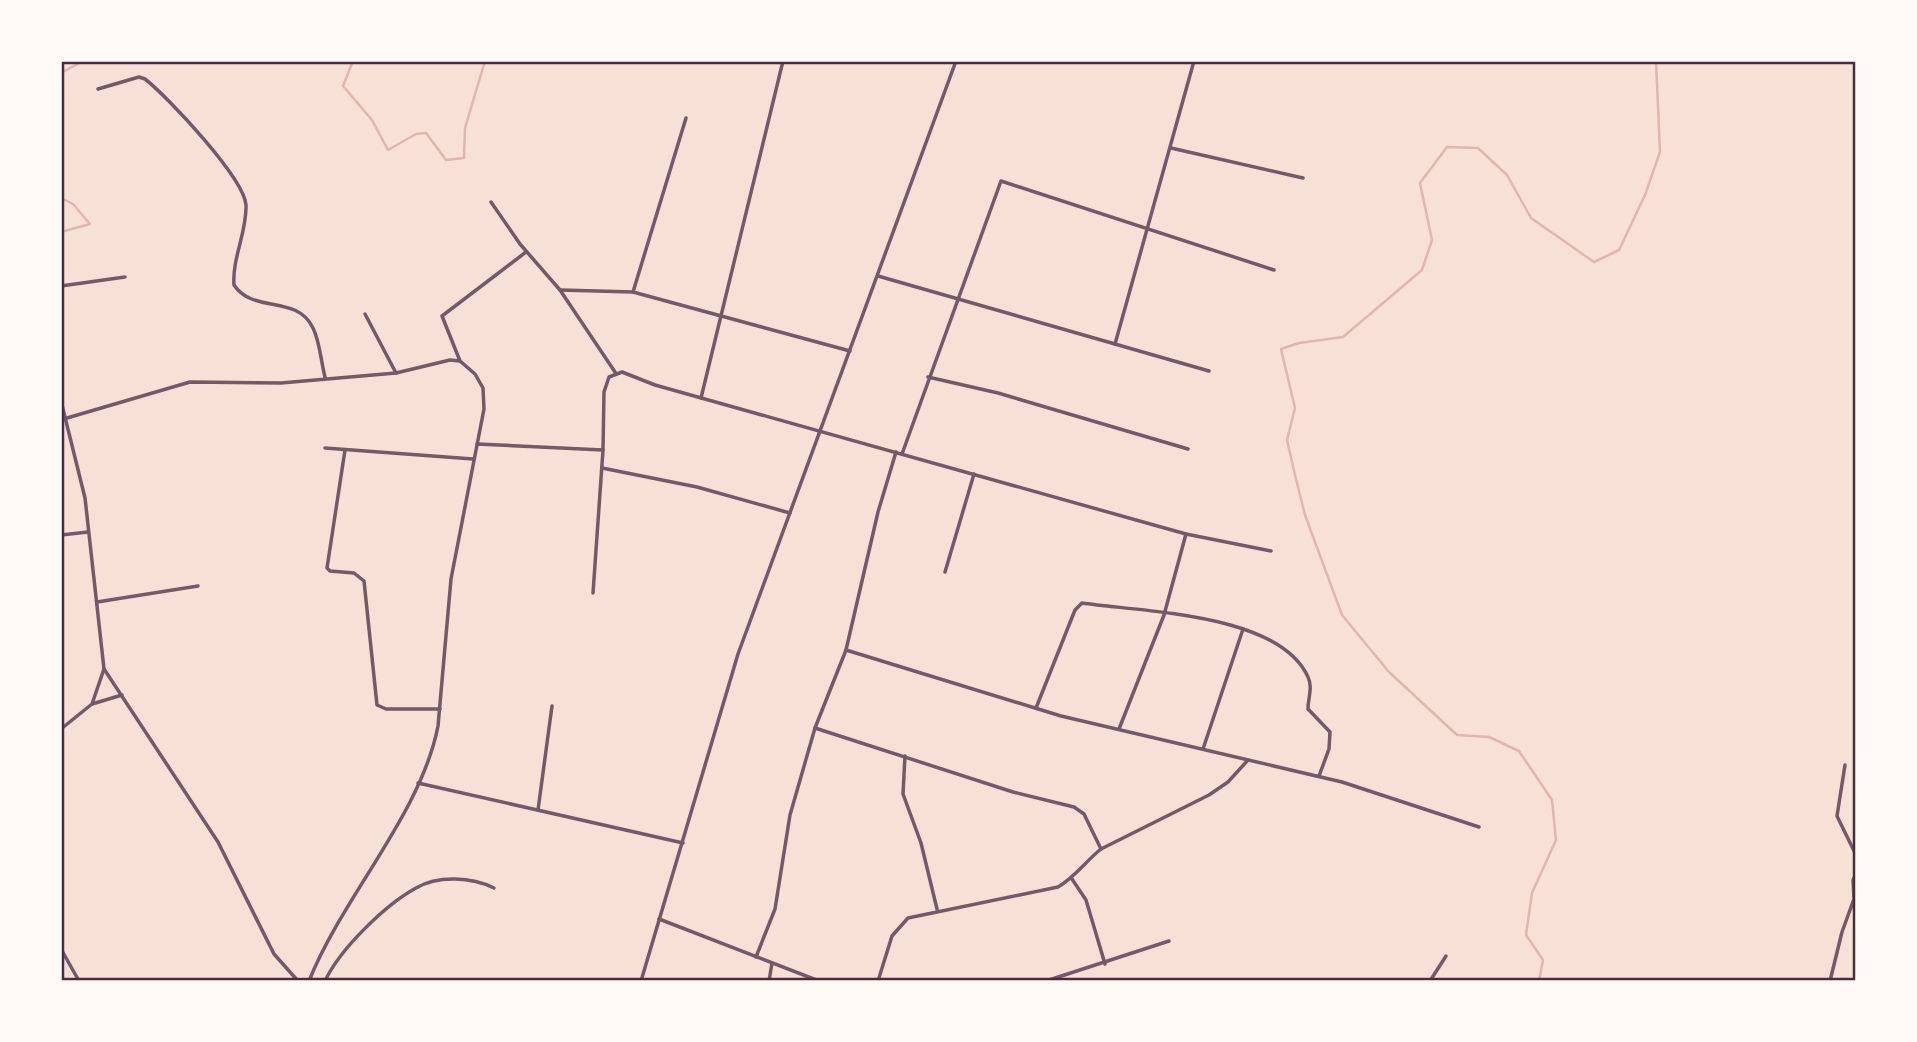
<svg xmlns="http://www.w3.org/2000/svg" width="1917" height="1042" font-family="Ubuntu,sans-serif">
<rect width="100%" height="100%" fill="#f7e1d7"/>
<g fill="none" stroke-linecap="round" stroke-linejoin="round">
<g stroke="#dcb8b0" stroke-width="2.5">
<path d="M353 61 343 86 372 120 388 150 416 134 426 133 446 160 464 158 465 128 485 61"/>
<path d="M61 73 83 61"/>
<path d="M61 198 73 204 90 224 61 232"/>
<path d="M1539 981 1543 960 1526 935 1532 893 1556 840 1552 800 1519 751 1489 737 1457 735 1389 672 1342 615 1305 515 1295 475 1287 440 1295 408 1281 349 1299 343 1343 337 1422 270 1432 240 1420 183 1447 147 1478 148 1507 175 1531 218 1594 262 1619 250 1645 195 1660 152 1656 61"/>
</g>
<g stroke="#755966" stroke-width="3.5">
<path d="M98 89 139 77 145 79C168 97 244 178 246 205 247 232 232 258 234 285 253 314 297 294 313 328 320 342 321 362 325 377"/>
<path d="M1171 148 1303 178"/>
<path d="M491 202 520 244 560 290 615 372"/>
<path d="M878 276 1209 371"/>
<path d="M61 286 125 277"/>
<path d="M560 290 633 292 850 351"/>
<path d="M633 292 686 118"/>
<path d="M365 314 396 373"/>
<path d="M1115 344 1194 61"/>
<path d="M460 361 442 316 526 252"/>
<path d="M928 377 998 393 1188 449"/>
<path d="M701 398 783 61"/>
<path d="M61 401 85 498 104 669 92 704"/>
<path d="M67 418 190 382 281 383 396 373 450 360 460 361 475 374 483 388 484 409 451 579 438 726C421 814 343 896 309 981"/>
<path d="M477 444 603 450"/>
<path d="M325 448 473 459"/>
<path d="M345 450 327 568 330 571 354 573 364 581 377 705 386 709H440"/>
<path d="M896 452 878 512 846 650 1061 716 1342 782 1479 827"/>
<path d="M902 454 1001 181 1274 270"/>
<path d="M602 468 697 487 790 513"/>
<path d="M61 535 88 532"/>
<path d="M945 572 974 474"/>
<path d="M593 593 603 450 604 392 609 377 622 372 655 385 1186 534 1271 551"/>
<path d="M97 602 198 586"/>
<path d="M104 669 218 842 274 954 298 981"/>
<path d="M1036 708 1075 610 1082 603C1143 612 1279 613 1308 677 1313 687 1308 698 1308 709L1330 732 1329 749 1319 776"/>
<path d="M815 728 846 650"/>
<path d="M61 729 92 704 122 695"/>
<path d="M1119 729 1164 615 1186 534"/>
<path d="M1203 749 1243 629"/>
<path d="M905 756 903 794 921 843 937 909"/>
<path d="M1845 765 1837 816 1856 855"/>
<path d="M418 783 683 843"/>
<path d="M538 810 552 706"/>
<path d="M1072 879 1086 900 1105 964"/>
<path d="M659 919 819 981"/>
<path d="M61 949 79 981"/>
<path d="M756 957 775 909 790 815 815 728 1013 792 1074 807 1084 814 1101 849"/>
<path d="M325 981C340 949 385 905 416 888 438 875 472 877 494 888"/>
<path d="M641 981 738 654 956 61"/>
<path d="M769 981 772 963"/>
<path d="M878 981 892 936 908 918 1058 887C1075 877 1086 861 1101 849L1209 795 1228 782 1248 760"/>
<path d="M1046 981 1169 941"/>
<path d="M1430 981 1446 956"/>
<path d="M1830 981 1842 932 1854 899 1853 880 1856 874"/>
</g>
</g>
<rect width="1917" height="1042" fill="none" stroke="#fffaf5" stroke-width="126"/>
<rect x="63" y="63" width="1791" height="916" fill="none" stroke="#4a2c40" stroke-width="2.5"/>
</svg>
